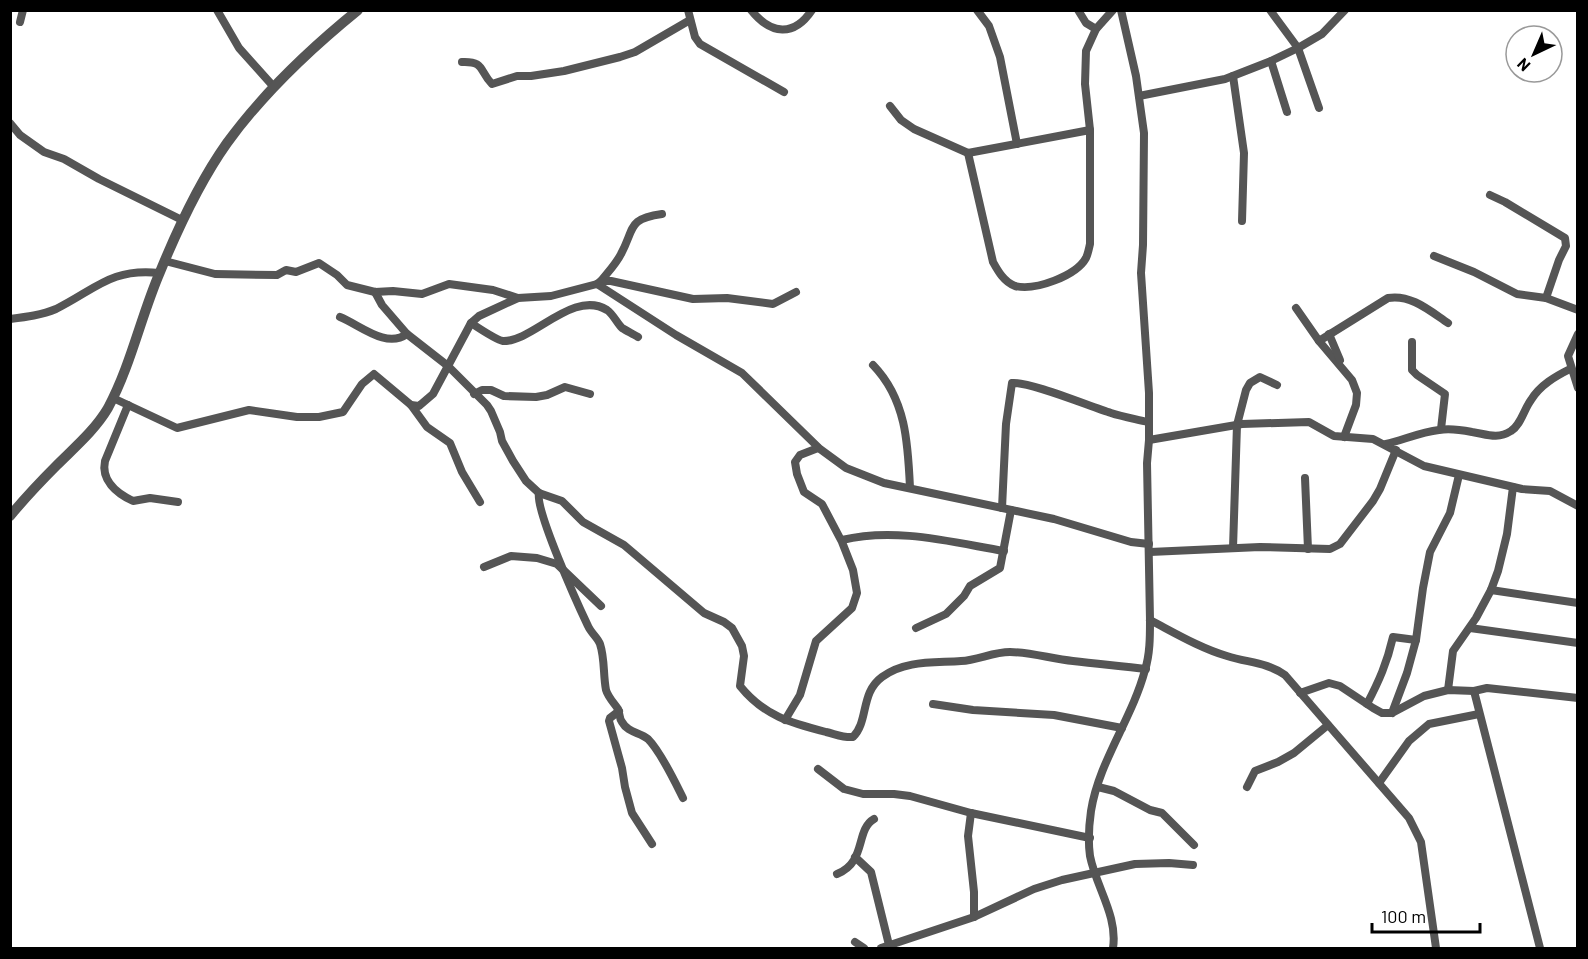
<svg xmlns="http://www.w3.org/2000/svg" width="1588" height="959" font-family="Barlow,sans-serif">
<rect width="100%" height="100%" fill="#fff"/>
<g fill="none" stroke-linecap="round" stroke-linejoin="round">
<g stroke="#555" stroke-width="8">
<path d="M217 10 239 48 273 86"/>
<path d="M688 10 695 37 700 44 784 92"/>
<path d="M751 10C771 35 794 37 812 10"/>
<path d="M977 10 989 26 1000 57 1017 144"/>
<path d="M1078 10 1086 23 1096 29"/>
<path d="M1270 10 1298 48 1319 108"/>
<path d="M20 22 23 10"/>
<path d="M1271 61 1287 112"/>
<path d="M462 62C485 61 479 71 492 84L517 76H531L564 71 620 57 635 52 690 20"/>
<path d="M1233 76 1244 153 1242 221"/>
<path d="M1139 96 1225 79 1271 61 1298 48 1322 34 1345 10"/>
<path d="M890 106 901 120 914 129 968 153 993 262C998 271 1004 282 1015 286 1035 291 1076 276 1086 258 1088 254 1089 248 1090 244V130L1085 84 1086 51 1096 29 1113 10"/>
<path d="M10 123 20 135 44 152 64 159 99 179 182 220"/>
<path d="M968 153 1090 130"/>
<path d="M1490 195 1505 202 1565 238 1566 246 1559 260 1546 298"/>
<path d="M1434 256 1474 272 1517 294 1546 298 1578 310"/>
<path d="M165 261 215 274 277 275 286 270 296 272 319 263 337 275 347 285 375 292 393 291 422 294 449 284 493 290 518 298"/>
<path d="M601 281C608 272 616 264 621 254 635 228 627 219 662 214"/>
<path d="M597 284 601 281H611L693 299 727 298 773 304 796 292"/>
<path d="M375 292 382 305 407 334 448 366 487 405 491 411 500 432 502 441 513 461 526 481 539 493 562 501 583 522 624 545 704 613 724 622 732 628 742 646 744 656 740 686C764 716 791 723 826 732 835 734 844 738 853 737 869 721 860 693 882 677 905 660 934 663 961 661 978 660 993 652 1010 652 1031 652 1052 659 1073 661 1097 664 1122 666 1146 669"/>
<path d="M1296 308 1319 341 1352 380 1357 393 1356 405 1344 437"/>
<path d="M340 317C360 325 386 349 407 334"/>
<path d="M10 319C26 317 42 315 56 309 96 289 111 268 159 273"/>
<path d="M471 323C477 327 497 340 503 341 533 342 573 289 607 310 613 314 617 323 622 328 627 331 633 334 638 337"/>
<path d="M1329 334 1340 360"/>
<path d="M1578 334 1568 356 1578 388"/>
<path d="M1319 341 1388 298C1411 294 1430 311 1448 323"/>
<path d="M1412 342V370L1417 375 1445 394 1441 429"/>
<path d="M873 365C906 399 908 443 910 488"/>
<path d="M474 394 482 390H491L504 396 536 397 547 395 565 387 590 394"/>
<path d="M113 398 177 428 249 410 297 417H319L343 412 362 384 374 374 411 405 419 406 433 394 471 323 479 316 518 298 551 296 597 284 676 335 742 373 820 449 846 468 884 483 1054 519 1131 542 1149 544"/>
<path d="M128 405 105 461C101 480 116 493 133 501L150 498 178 502"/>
<path d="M411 405 427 427 450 443 462 472 480 502"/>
<path d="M1149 440 1242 424 1309 422 1334 436 1373 439 1424 466 1522 489 1550 491 1578 506"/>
<path d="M1386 444C1403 440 1421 432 1439 430 1449 428 1462 430 1472 432 1486 434 1497 440 1511 431 1521 425 1524 409 1531 400 1540 385 1556 376 1570 369"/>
<path d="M1305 478 1308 549"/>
<path d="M539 493C535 510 578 605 588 626 591 633 598 638 600 644 605 659 603 675 606 690 608 697 614 703 618 709 620 714 619 718 622 722 628 733 640 732 648 739 661 752 675 782 683 798"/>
<path d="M1002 508 1006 424 1012 383C1029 381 1091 407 1111 413 1123 417 1136 419 1148 422"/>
<path d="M842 540C895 527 951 542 1004 551"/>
<path d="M1233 548 1237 425 1246 390 1250 383 1260 377 1277 385"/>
<path d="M1150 552 1260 547 1330 549 1340 544 1373 501 1380 489 1396 450"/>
<path d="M484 567 511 556 537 558 557 564 601 606"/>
<path d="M1491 590 1578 603"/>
<path d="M1150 620C1175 633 1200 648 1227 656 1249 663 1266 662 1285 675L1409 818 1421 842 1436 948"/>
<path d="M916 628 946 614 964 596 970 586 1000 568 1011 510"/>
<path d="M1470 628 1578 643"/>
<path d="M1448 690 1453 651 1476 618 1491 590 1498 571 1507 534 1513 487"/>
<path d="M1474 691 1540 948"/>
<path d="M1300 693 1329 683 1340 686 1373 708 1382 713H1392L1424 696 1448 690 1474 691 1487 688 1578 698"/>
<path d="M933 704 973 710 1054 715 1122 728"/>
<path d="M1367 704C1379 681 1387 663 1393 637L1416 640"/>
<path d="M619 711 610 718 609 721 622 768 625 787 632 813 652 844"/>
<path d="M1392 713 1407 673 1416 640 1423 588 1430 552 1450 513 1459 475"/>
<path d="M785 720 800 695 816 641 852 608 857 593 853 570 842 542 822 504 804 492 797 474 795 462 800 455 818 448"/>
<path d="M818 769 844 789 863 794H894L910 796 971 813 1090 838"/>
<path d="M1379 783 1409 741 1429 724 1479 714"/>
<path d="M1098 787 1114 791 1150 810 1162 813 1194 845"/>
<path d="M1247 787 1255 771 1278 762 1294 753 1328 725"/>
<path d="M971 813 968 836 974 892V917"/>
<path d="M855 857 871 872 889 945"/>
<path d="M837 874C867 862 855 830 874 819"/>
<path d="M855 942 864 948"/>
<path d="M881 948 974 917 1034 889 1062 880 1135 864 1169 863 1193 865"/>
<path d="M1113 948C1118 916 1096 887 1090 856 1088 842 1089 825 1091 811 1099 761 1132 719 1145 670 1150 654 1150 637 1150 620L1147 463 1149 440V393L1141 273 1143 245 1144 133 1136 76 1121 10"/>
</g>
<path stroke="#555" stroke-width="10" d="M10 516C25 498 40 482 57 465 75 447 95 430 108 408 131 365 141 316 160 272 178 228 200 181 227 143 264 92 310 49 358 10"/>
</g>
<rect width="1588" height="959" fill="none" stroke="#000000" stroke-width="24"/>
<g transform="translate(1534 54) rotate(224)"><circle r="28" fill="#ffffff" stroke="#999999" stroke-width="1.5"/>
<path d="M0-4.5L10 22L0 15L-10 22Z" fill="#000000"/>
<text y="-9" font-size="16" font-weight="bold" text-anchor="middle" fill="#000000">N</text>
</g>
<path d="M1372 923v9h108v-9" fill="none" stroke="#000000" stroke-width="3"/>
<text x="1381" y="923" font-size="18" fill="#000000" stroke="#ffffff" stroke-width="4.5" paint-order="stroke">100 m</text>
</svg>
